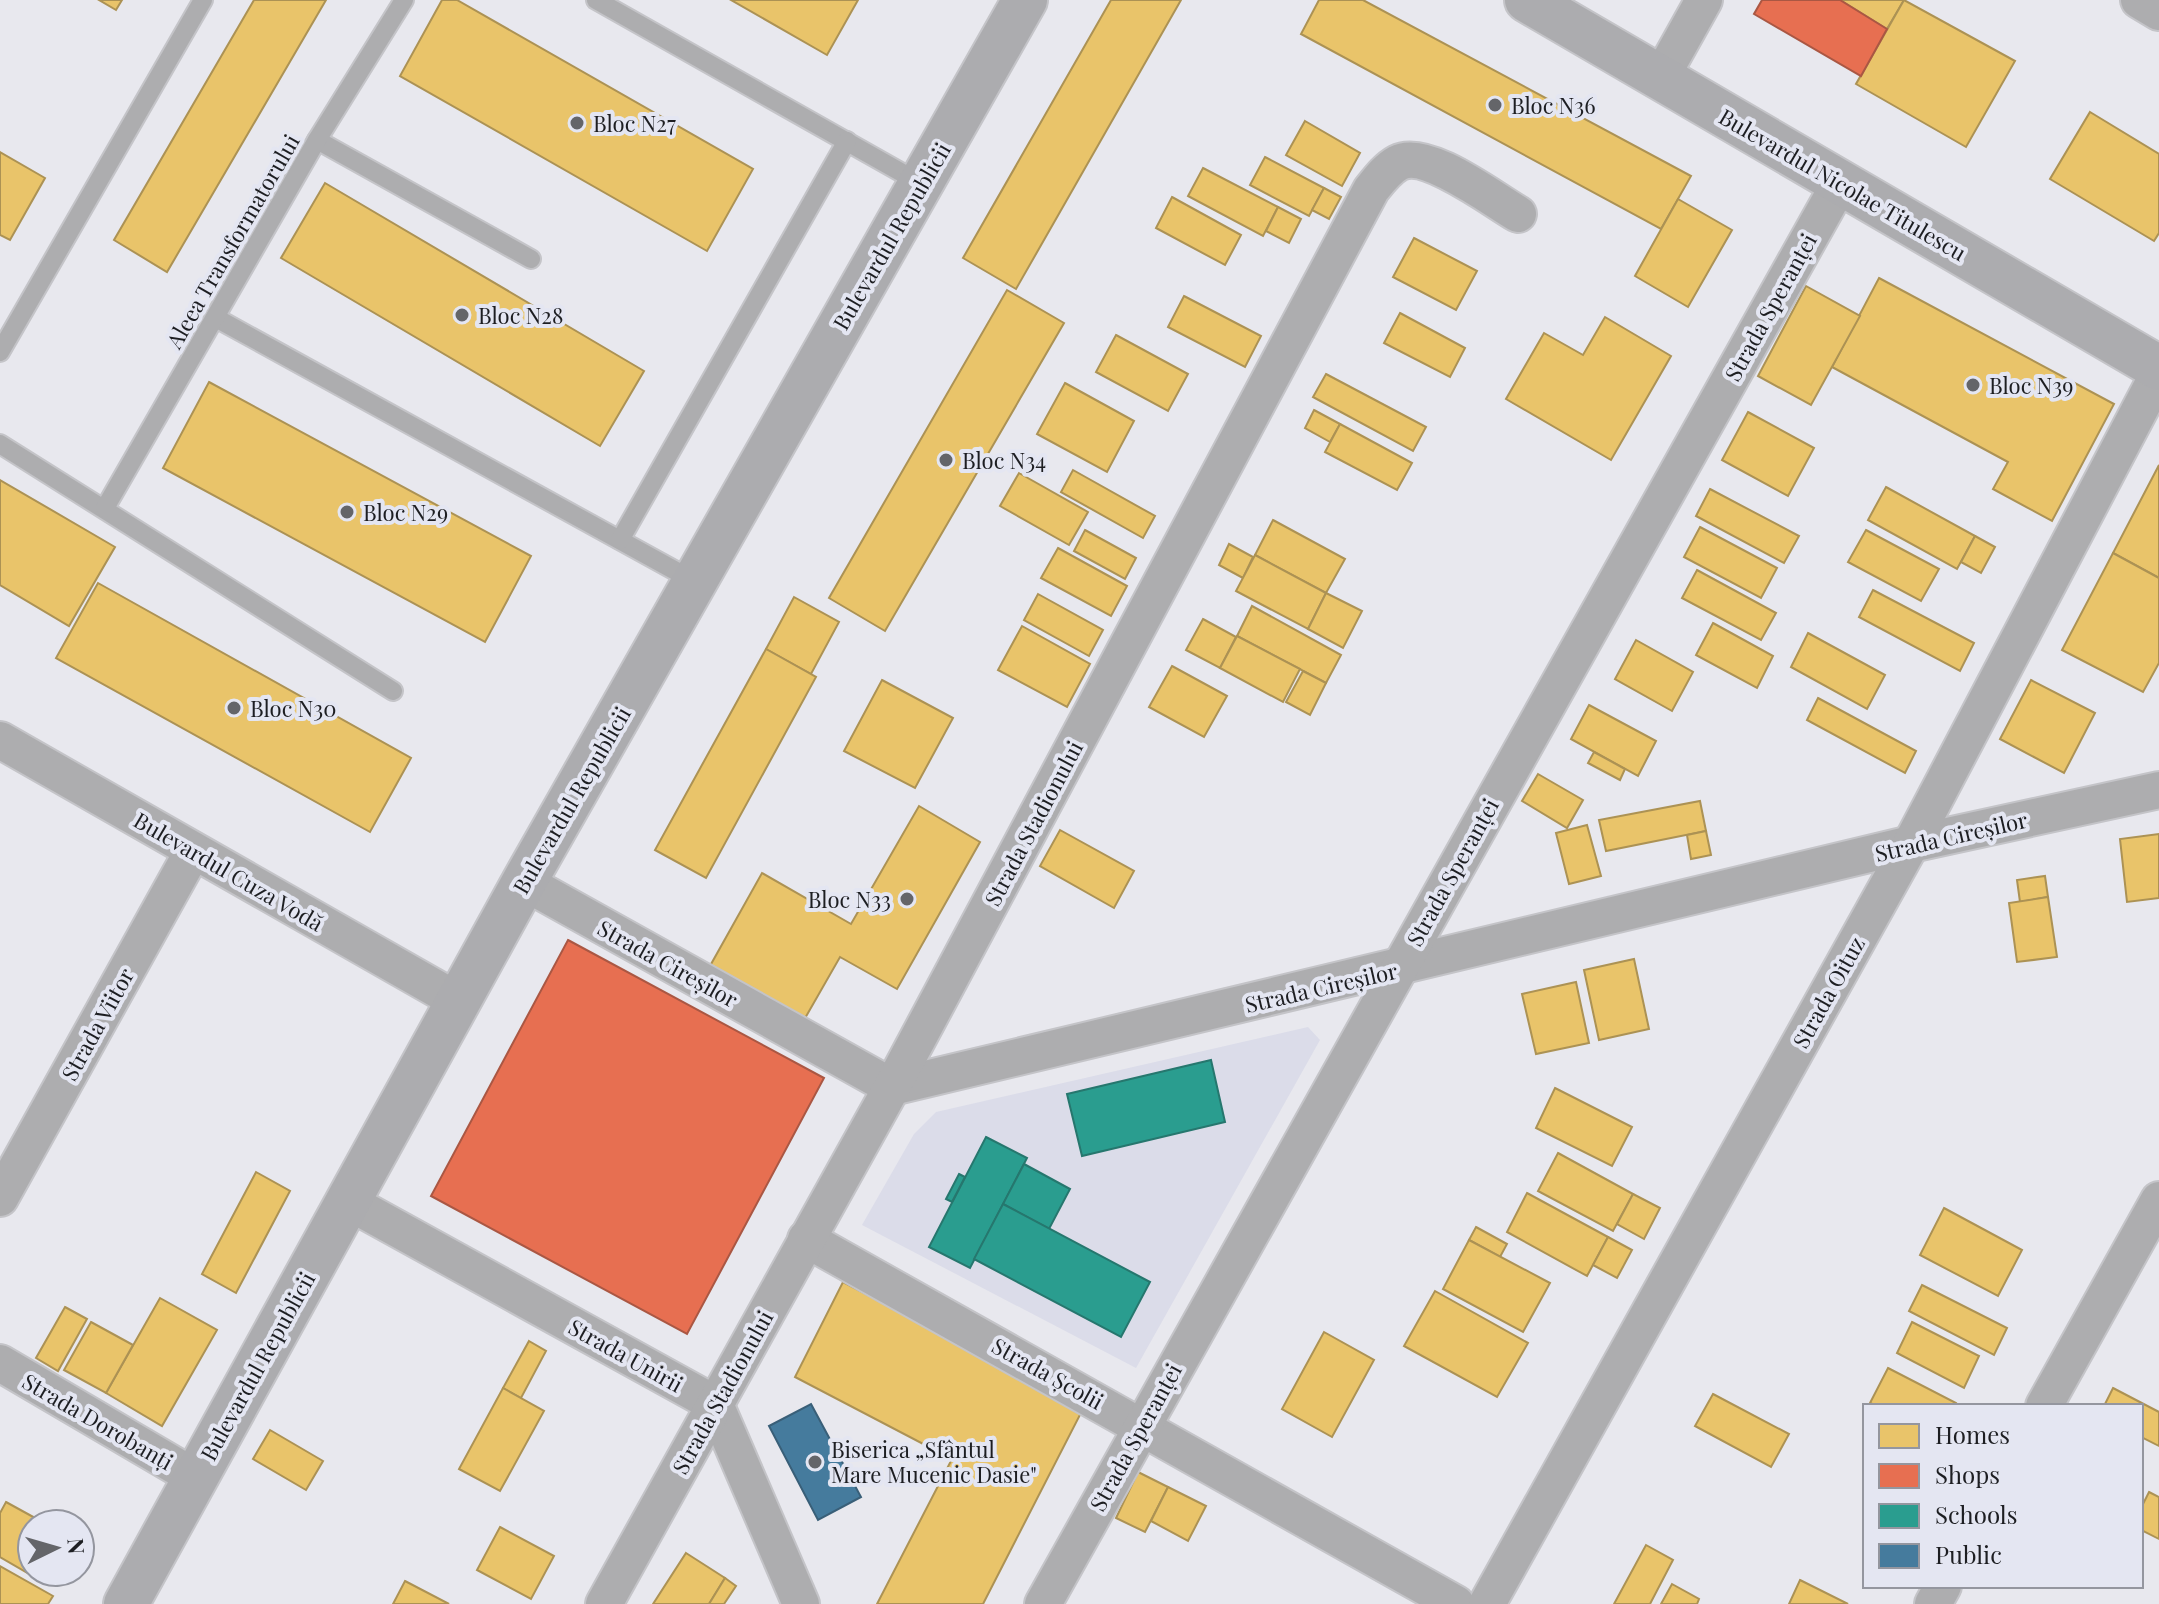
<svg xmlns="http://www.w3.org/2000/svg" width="2159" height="1604" font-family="'Playfair Display',serif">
<rect width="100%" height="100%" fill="#e8e8ee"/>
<path fill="#dbdce9" d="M1308 1027 1320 1040 1136 1368 862 1225 914 1134 936 1112Z"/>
<g fill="#e9c46a" stroke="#ac9254" stroke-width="2">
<path d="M99 0H122L116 10Z"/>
<path d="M254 0H326L167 272 114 240Z"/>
<path d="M442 0H457L753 169 707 251 400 76Z"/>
<path d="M731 0H858L827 55Z"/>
<path d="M1111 0H1181L1016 289 963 258Z"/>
<path d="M1319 0H1363L1691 176 1661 229 1301 34Z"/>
<path d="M1840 0H1904L1887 29Z"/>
<path d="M1904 0 2015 61 1966 147 1856 84Z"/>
<path d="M2090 112 2159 154V233L2154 241 2050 179Z"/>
<path d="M1305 121 1360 153 1342 186 1286 155Z"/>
<path d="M0 152 45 178 10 240 0 235Z"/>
<path d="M1265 157 1324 188 1309 216 1250 185Z"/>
<path d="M1203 168 1278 207 1263 236 1188 196Z"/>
<path d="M325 183 644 371 600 446 281 258Z"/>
<path d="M1324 188 1341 197 1329 219 1312 210Z"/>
<path d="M1172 197 1241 235 1225 265 1156 228Z"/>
<path d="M1678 199 1732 230 1688 307 1635 276Z"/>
<path d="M1278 207 1301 219 1289 243 1266 231Z"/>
<path d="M1414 238 1477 271 1456 310 1393 277Z"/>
<path d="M1879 278 2114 404 2052 521 1993 489 2008 462 1832 367Z"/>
<path d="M1806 286 1860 316 1811 405 1758 376Z"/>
<path d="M1007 290 1064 323 885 631 829 598Z"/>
<path d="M1184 296 1261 336 1245 367 1168 327Z"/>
<path d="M1400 313 1465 348 1450 377 1384 343Z"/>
<path d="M1605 317 1671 356 1611 460 1506 399 1544 333 1583 355Z"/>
<path d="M1116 335 1188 374 1168 411 1096 372Z"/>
<path d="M1326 374 1426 427 1413 451 1313 397Z"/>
<path d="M209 382 531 556 485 642 163 468Z"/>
<path d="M1065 383 1134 421 1107 472 1037 434Z"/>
<path d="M1314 410 1340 424 1330 442 1305 428Z"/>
<path d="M1748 412 1814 448 1788 496 1722 460Z"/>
<path d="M1340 424 1412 463 1397 490 1325 452Z"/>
<path d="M2159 465V578L2113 553Z"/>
<path d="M1073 470 1155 516 1143 538 1061 492Z"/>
<path d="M1019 473 1088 512 1069 545 1000 506Z"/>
<path d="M0 480 115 547 69 626 0 585Z"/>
<path d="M1886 487 1975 536 1957 569 1868 520Z"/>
<path d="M1710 489 1799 536 1784 563 1696 516Z"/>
<path d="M1273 520 1345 559 1326 593 1255 555Z"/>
<path d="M1700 527 1777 568 1761 598 1684 557Z"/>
<path d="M1085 530 1136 558 1125 579 1074 551Z"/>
<path d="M1866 530 1939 569 1921 601 1848 562Z"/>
<path d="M1975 536 1995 547 1981 573 1961 562Z"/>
<path d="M1229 544 1253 557 1243 578 1219 565Z"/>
<path d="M1058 548 1127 586 1111 616 1041 578Z"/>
<path d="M2113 553 2159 578V663L2143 692 2062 650Z"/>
<path d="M1255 555 1326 593 1308 629 1236 591Z"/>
<path d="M1697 570 1776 613 1761 640 1682 598Z"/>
<path d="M98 583 411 758 370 832 56 658Z"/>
<path d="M1873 590 1974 643 1960 671 1859 617Z"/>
<path d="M1326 593 1362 611 1343 648 1308 629Z"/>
<path d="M1038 594 1103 630 1089 656 1024 620Z"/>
<path d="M794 597 839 622 811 674 766 649Z"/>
<path d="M1252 606 1341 655 1326 683 1237 636Z"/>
<path d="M1203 619 1236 637 1220 668 1186 650Z"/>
<path d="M1713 623 1773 656 1757 688 1696 655Z"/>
<path d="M1022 626 1090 664 1067 707 998 670Z"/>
<path d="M1808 633 1885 675 1867 709 1791 667Z"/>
<path d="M1237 636 1300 669 1283 702 1220 668Z"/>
<path d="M1636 640 1693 672 1672 711 1615 679Z"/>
<path d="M766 649 816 677 706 878 655 850Z"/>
<path d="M1172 666 1227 696 1204 737 1149 707Z"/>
<path d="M1303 671 1326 683 1310 715 1286 702Z"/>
<path d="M882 680 953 718 915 788 844 751Z"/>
<path d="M2031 680 2095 713 2064 773 2000 739Z"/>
<path d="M1818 698 1916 751 1905 773 1807 720Z"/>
<path d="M1589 705 1656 741 1638 776 1571 739Z"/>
<path d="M1594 752 1625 769 1620 780 1588 763Z"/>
<path d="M1538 774 1583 800 1567 828 1522 801Z"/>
<path d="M1700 801 1706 831 1606 851 1599 820Z"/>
<path d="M919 806 980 842 897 989 840 957 804 1020 710 966 762 873 851 924Z"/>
<path d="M1587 825 1601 876 1569 884 1556 833Z"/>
<path d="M1060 830 1134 871 1114 908 1040 866Z"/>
<path d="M1706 831 1711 855 1691 859 1687 835Z"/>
<path d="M2159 834V898L2127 902 2120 839Z"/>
<path d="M2045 876 2048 897 2020 902 2017 880Z"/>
<path d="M2048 897 2057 957 2017 962 2009 903Z"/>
<path d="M1634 959 1649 1029 1599 1040 1584 970Z"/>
<path d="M1576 982 1589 1043 1536 1054 1522 994Z"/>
<path d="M1555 1088 1632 1127 1612 1166 1536 1128Z"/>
<path d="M1558 1153 1633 1194 1613 1231 1538 1191Z"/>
<path d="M256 1172 290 1191 236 1293 202 1274Z"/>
<path d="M1527 1193 1608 1237 1587 1276 1507 1232Z"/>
<path d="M1633 1194 1660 1208 1644 1239 1617 1224Z"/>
<path d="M1944 1208 2022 1250 1998 1296 1920 1255Z"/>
<path d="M1476 1227 1507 1244 1500 1257 1469 1240Z"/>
<path d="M1608 1237 1632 1250 1617 1278 1593 1265Z"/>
<path d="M1469 1240 1550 1283 1523 1332 1443 1289Z"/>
<path d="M843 1282 1084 1407 983 1604H877L952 1459 795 1377Z"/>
<path d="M1922 1285 2007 1328 1994 1355 1909 1311Z"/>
<path d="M1435 1291 1528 1343 1497 1397 1404 1346Z"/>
<path d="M160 1298 217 1330 162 1426 106 1393Z"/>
<path d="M65 1307 87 1319 58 1371 36 1358Z"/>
<path d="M91 1322 133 1345 106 1393 64 1370Z"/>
<path d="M1912 1322 1979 1356 1964 1388 1897 1353Z"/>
<path d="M1324 1332 1374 1360 1332 1437 1282 1409Z"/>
<path d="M529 1341 546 1351 521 1398 503 1388Z"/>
<path d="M1888 1368 1956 1403 1955 1406H1877L1870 1403Z"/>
<path d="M503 1388 544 1411 500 1491 459 1469Z"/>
<path d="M2113 1388 2159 1412V1446L2141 1437V1406H2104Z"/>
<path d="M1713 1394 1789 1434 1771 1467 1695 1426Z"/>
<path d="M270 1430 323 1461 306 1490 253 1459Z"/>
<path d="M1138 1472 1168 1487 1145 1532 1116 1518Z"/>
<path d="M1168 1487 1206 1506 1188 1541 1151 1521Z"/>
<path d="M2149 1492 2159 1497V1539L2141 1530V1508Z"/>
<path d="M6 1502 46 1524H32V1572H51L45 1583 0 1557V1513Z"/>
<path d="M500 1527 554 1556 531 1599 477 1570Z"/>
<path d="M1646 1545 1673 1560 1650 1604H1614Z"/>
<path d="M686 1553 725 1578 709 1604H653Z"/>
<path d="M0 1566 53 1596 48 1604H0Z"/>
<path d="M725 1578 736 1586 724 1604H709Z"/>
<path d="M1800 1580 1848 1604H1789Z"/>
<path d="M405 1581 449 1604H393Z"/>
<path d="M1672 1584 1699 1599 1697 1604H1661Z"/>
</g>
<g fill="#e76f51" stroke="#aa5743" stroke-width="2">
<path d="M1762 0H1840L1887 29 1861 76 1754 14Z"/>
<path d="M568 940 824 1078 687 1334 431 1196Z"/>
</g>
<g fill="#2a9d8f" stroke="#26776e" stroke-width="2">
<path d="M1211 1060 1225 1122 1082 1156 1067 1094Z"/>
<path d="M986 1137 1027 1158 970 1268 929 1247Z"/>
<path d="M1024 1164 1070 1189 1049 1229 1003 1204Z"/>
<path d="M959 1174 965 1177 952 1202 946 1199Z"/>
<path d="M1003 1204 1150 1282 1121 1337 974 1259Z"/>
</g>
<path fill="#457b9d" stroke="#395f78" stroke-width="2" d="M811 1404 861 1497 818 1520 769 1426Z"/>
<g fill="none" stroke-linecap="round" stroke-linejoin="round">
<g stroke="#c4c4c8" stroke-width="22">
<g id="lane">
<path d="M596 0 920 183"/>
<path d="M317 140 531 259"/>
<path d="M216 318 694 581"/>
<path d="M0 352 203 0"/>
<path d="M0 444 393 691"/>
<path d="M105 508 317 140 404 0"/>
<path d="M620 540 847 141"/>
</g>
</g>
<g stroke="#c4c4c8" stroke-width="40">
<g id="street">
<path d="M2139 0 2159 12"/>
<path d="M1661 77 1704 0"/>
<path d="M0 740 458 1001"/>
<path d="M524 882 892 1087 1911 844 2159 790"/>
<path d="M0 1198 193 851"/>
<path d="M347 1201 715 1404 801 1604"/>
<path d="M806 1239 1456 1604"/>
<path d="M0 1363 196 1478"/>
<path d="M2044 1406 2159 1200"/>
<path d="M604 1604 892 1087 1371 190C1379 180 1387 169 1398 163 1426 148 1492 199 1518 214"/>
<path d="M1043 1604 1840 183"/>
<path d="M1487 1604 1911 844 2159 373"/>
<path d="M1933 1604 1943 1586"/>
</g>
</g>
<g stroke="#c4c4c8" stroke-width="48">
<g id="secondary">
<path d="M1527 0 2159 368"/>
<path d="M126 1604 524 882 1025 0"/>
</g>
</g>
<use href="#lane" stroke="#adadaf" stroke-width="18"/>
<use href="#street" stroke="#adadaf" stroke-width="36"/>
<use href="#secondary" stroke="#acacaf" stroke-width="44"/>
</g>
<g fill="#646569" stroke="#e4e6f2" stroke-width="3">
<circle cx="1495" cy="105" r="8"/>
<circle cx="577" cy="123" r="8"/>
<circle cx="462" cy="315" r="8"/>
<circle cx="1973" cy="385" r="8"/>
<circle cx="946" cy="460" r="8"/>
<circle cx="347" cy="512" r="8"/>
<circle cx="234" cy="708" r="8"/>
<circle cx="907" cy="899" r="8"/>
<circle cx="815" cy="1462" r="8"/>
</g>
<g text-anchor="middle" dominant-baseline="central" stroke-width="8" stroke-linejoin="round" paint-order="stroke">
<g font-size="22" fill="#1d1e22" stroke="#e4e6f2" text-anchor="start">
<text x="1511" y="105">Bloc N36</text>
<text x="593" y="123">Bloc N27</text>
<text x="478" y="315">Bloc N28</text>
<text x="1989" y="385">Bloc N39</text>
<text x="962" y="460">Bloc N34</text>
<text x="363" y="512">Bloc N29</text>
<text x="250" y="708">Bloc N30</text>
<text x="891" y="899" text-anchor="end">Bloc N33</text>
<text x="831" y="1449">Biserica „Sfântul<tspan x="831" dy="25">Mare Mucenic Dasie"</tspan></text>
</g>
<g font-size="22" fill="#1d1e22" stroke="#e4e6f2">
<text transform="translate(1843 184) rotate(30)">Bulevardul Nicolae Titulescu</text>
<text transform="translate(891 236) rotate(-60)">Bulevardul Republicii</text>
<text transform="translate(232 241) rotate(-60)">Aleea Transformatorului</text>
<text transform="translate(1770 307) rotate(-61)">Strada Speranței</text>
<text transform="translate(571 800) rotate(-60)">Bulevardul Republicii</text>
<text transform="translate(1033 823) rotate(-62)">Strada Stadionului</text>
<text transform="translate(1951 836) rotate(-13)">Strada Cireșilor</text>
<text transform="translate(229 871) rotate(30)">Bulevardul Cuza Vodă</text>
<text transform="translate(1452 872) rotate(-61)">Strada Speranței</text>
<text transform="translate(668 963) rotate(29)">Strada Cireșilor</text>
<text transform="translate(1321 987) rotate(-13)">Strada Cireșilor</text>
<text transform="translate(1828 992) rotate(-61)">Strada Oituz</text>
<text transform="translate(97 1024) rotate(-61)">Strada Viitor</text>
<text transform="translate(626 1355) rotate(29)">Strada Unirii</text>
<text transform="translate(257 1366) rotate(-61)">Bulevardul Republicii</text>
<text transform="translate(1048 1373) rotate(29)">Strada Școlii</text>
<text transform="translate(722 1392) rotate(-61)">Strada Stadionului</text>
<text transform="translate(98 1421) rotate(30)">Strada Dorobanți</text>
<text transform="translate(1135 1437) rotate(-61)">Strada Speranței</text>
</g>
</g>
<rect x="1863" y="1404" width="280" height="184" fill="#e4e6f2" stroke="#94969f" stroke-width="2"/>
<rect x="1879" y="1424" width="40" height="24" fill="#e9c46a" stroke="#94969f" stroke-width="2"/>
<text x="1935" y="1444" font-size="24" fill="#1d1e22">Homes</text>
<rect x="1879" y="1464" width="40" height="24" fill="#e76f51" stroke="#94969f" stroke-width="2"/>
<text x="1935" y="1484" font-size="24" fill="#1d1e22">Shops</text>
<rect x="1879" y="1504" width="40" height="24" fill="#2a9d8f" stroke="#94969f" stroke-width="2"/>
<text x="1935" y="1524" font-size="24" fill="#1d1e22">Schools</text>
<rect x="1879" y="1544" width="40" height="24" fill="#457b9d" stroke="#94969f" stroke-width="2"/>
<text x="1935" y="1564" font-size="24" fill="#1d1e22">Public</text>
<g transform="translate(56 1548) rotate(85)"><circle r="38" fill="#e4e6f2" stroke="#94969f" stroke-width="2"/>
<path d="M0-6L14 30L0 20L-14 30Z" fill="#646569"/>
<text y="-12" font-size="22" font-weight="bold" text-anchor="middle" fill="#1d1e22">N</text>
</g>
</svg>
